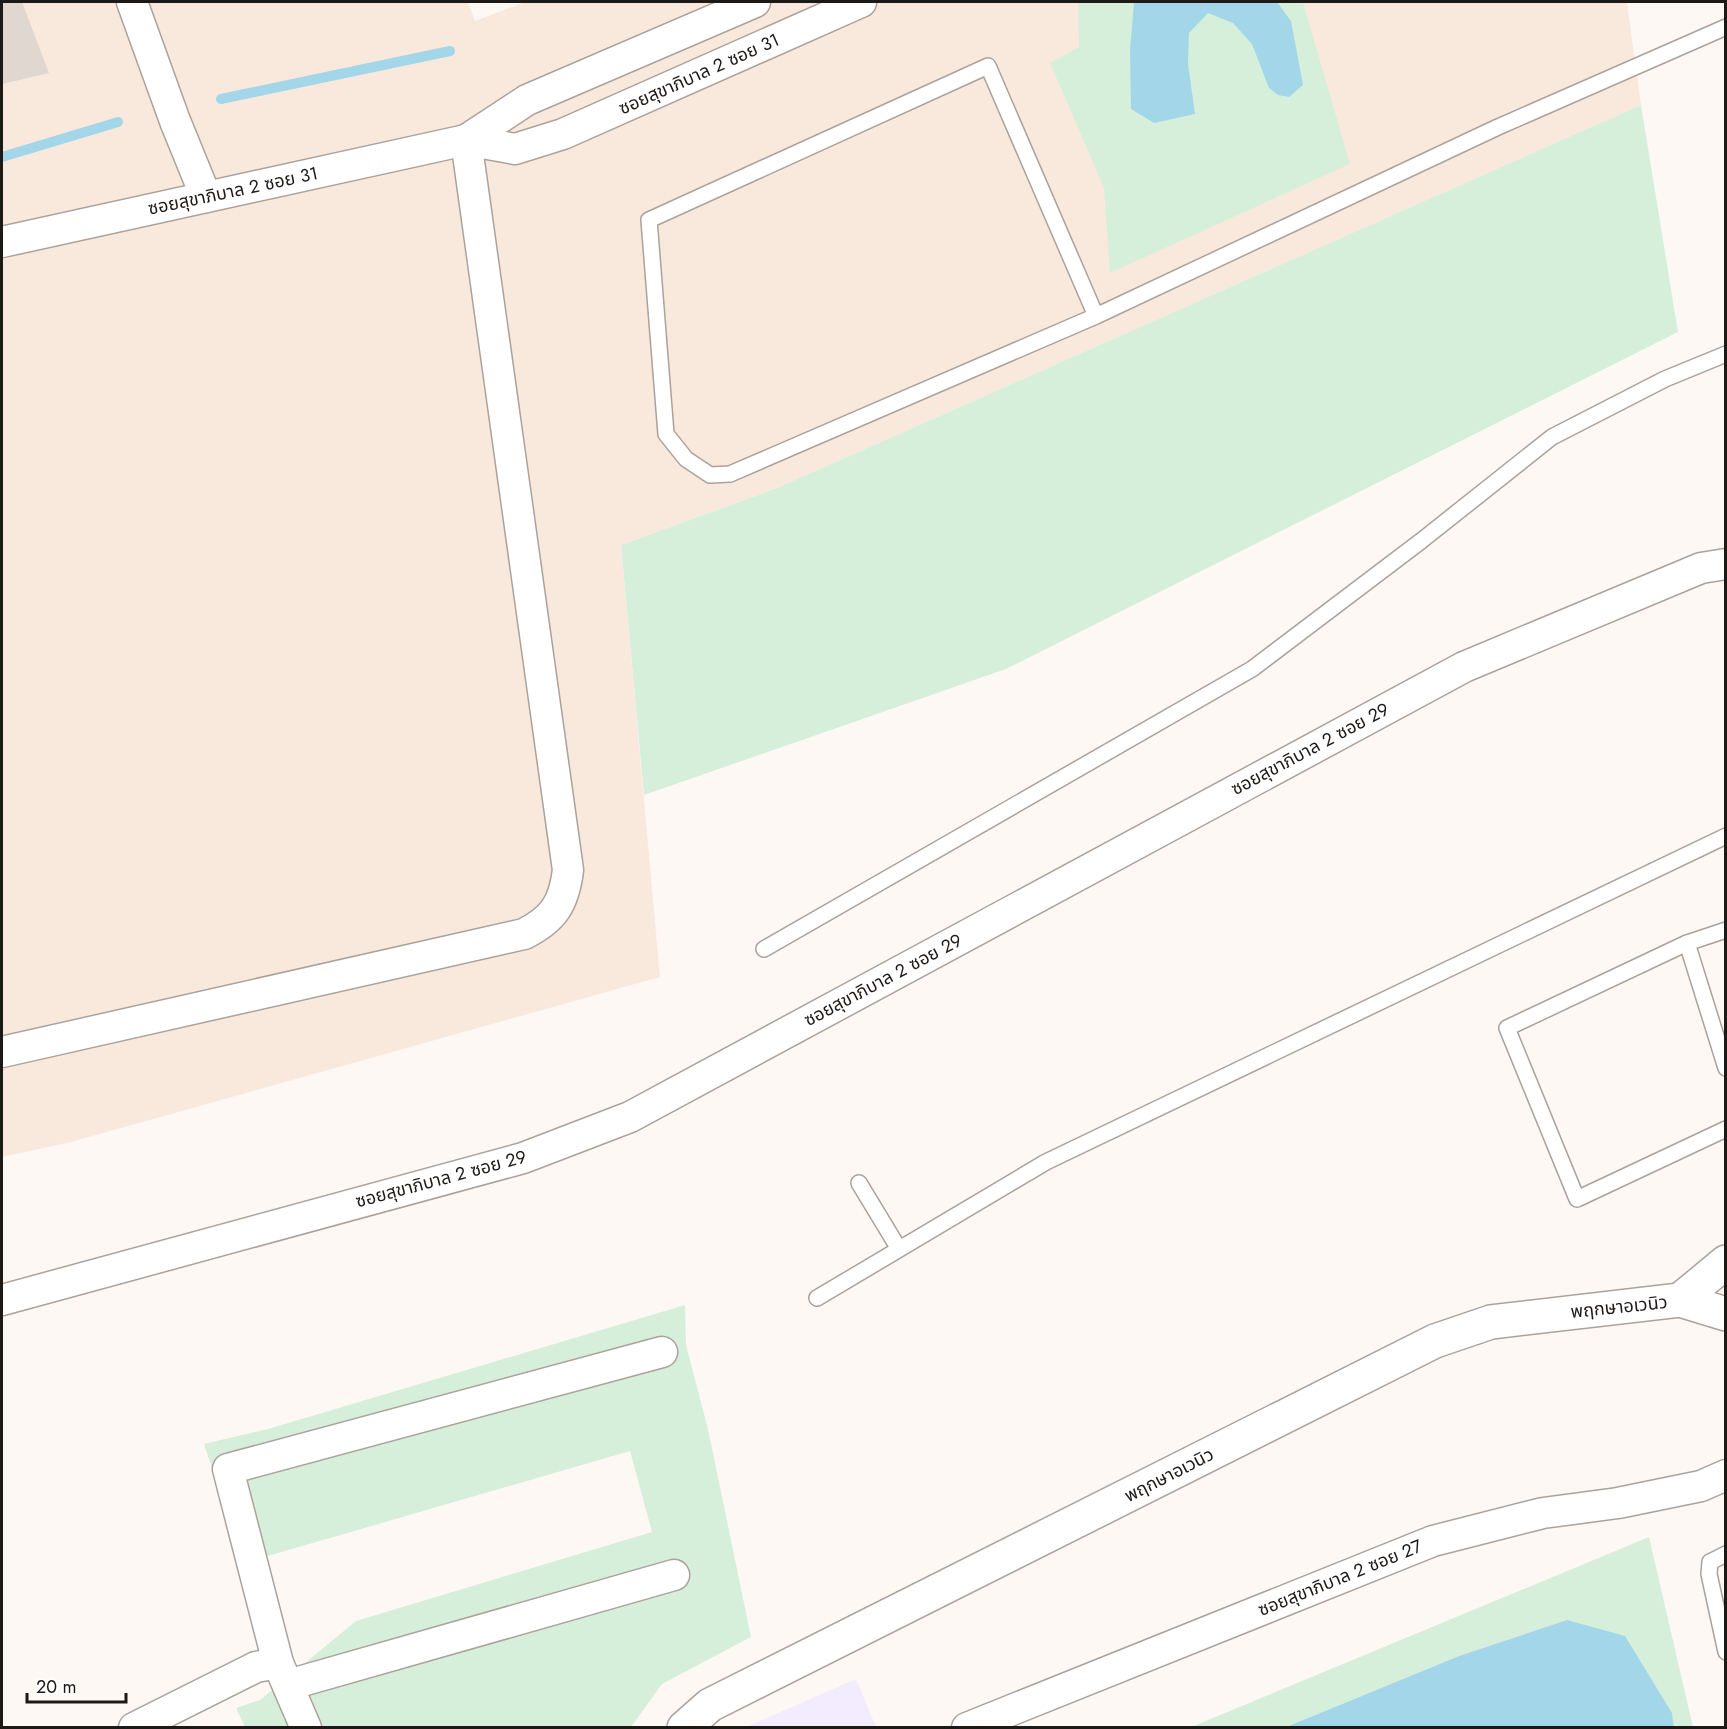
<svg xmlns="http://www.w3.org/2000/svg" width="1727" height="1729" font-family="Jost,'Noto Sans Thai',sans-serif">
<rect width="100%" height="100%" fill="#fef8f4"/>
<path fill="#f2ecfe" d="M856 1679 876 1727H746Z"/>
<path fill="#f9e9dd" d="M2 2H468L475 21 525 2H1627L1641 105 777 488 621 545 660 977 71 1142 2 1157Z"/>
<g fill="#d6efdb">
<path d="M1078 2H1303L1350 164 1110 273 1104 188 1050 63 1079 47Z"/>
<path d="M1641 105 1678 332 1006 669 644 795 621 545 777 488Z"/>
<path d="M685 1305 686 1345 708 1429 751 1637 662 1684 631 1727H245L236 1708 260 1700 356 1621 652 1532 630 1451 244 1563 204 1444 268 1429Z"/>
<path d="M1649 1537 1693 1727H1674L1672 1713 1567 1620 1459 1656 1286 1727 1189 1728Z"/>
</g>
<g fill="#a4d6ea">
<path d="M1134 2H1277L1291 21 1303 85 1289 97 1278 95 1269 88 1252 44 1233 23 1208 13 1189 33 1188 64 1195 114 1154 123 1131 109 1130 50Z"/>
<path d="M1567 1620 1625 1636 1672 1713 1674 1727H1286L1459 1656Z"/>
</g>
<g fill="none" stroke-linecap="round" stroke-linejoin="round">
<g stroke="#a4d6ea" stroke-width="10">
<path d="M221 99 450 51"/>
<path d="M2 157 118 122"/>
</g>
</g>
<path fill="#e0d7d0" d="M2 2H22L49 73 2 84Z"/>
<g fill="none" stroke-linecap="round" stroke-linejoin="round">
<g stroke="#aba29b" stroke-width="18">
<g id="lane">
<path d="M1096 316 988 66 649 220 666 434 686 459 710 475 730 474 1096 316 1498 127 1726 27"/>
<path d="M1726 930 1687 943 1507 1028 1577 1199 1726 1129"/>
<path d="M1687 943 1726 1068"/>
<path d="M764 949 1252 669 1421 541 1552 437 1665 379 1726 354"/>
<path d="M859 1183 899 1249"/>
<path d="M817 1298 1046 1162 1726 836"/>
<path d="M1726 1554 1710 1562 1709 1574 1726 1652"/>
</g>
</g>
<g stroke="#aba29b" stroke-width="33">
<g id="street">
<path d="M132 2 175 121 206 197"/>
<path d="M466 140 527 100 755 2"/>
<path d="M2 242 466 140 515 149 563 134 861 2"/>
<path d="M2 1052 524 934C554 919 564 903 568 870L466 140"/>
<path d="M2 1300 523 1158 630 1117 1464 667 1701 568 1726 564"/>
<path d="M288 1685 674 1575"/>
<path d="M134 1728 256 1667 278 1663"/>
<path d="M306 1728 278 1663 228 1469 662 1352"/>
<path d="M967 1728 1433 1541 1543 1513 1618 1503 1701 1486 1726 1475"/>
</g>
</g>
<g stroke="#aba29b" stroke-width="36">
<g id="secondary">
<path d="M1680 1300 1726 1262"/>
<path d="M684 1728 710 1705 1435 1341 1491 1322 1680 1300 1726 1314"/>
</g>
</g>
<use href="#lane" stroke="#fff" stroke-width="15"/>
<use href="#street" stroke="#fff" stroke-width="30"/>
<use href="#secondary" stroke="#fff" stroke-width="33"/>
</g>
<g text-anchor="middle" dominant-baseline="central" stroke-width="4.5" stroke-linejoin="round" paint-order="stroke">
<g font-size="18" fill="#1c1917" stroke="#fff">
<text transform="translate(699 74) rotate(-24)">ซอยสุขาภิบาล 2 ซอย 31</text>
<text transform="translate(233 191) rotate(-12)">ซอยสุขาภิบาล 2 ซอย 31</text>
<text transform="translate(1310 749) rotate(-28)">ซอยสุขาภิบาล 2 ซอย 29</text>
<text transform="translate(883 980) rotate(-28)">ซอยสุขาภิบาล 2 ซอย 29</text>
<text transform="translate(441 1179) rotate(-15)">ซอยสุขาภิบาล 2 ซอย 29</text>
<text transform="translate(1619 1307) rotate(-6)">พฤกษาอเวนิว</text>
<text transform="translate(1169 1475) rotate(-27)">พฤกษาอเวนิว</text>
<text transform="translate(1340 1578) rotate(-22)">ซอยสุขาภิบาล 2 ซอย 27</text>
</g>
</g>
<rect width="1727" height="1729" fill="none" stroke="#1c1917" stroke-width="6"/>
<path d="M27 1693v9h99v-9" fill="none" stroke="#1c1917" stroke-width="3"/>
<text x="36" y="1693" font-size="18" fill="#1c1917" stroke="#ffffff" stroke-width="4.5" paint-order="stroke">20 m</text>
</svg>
